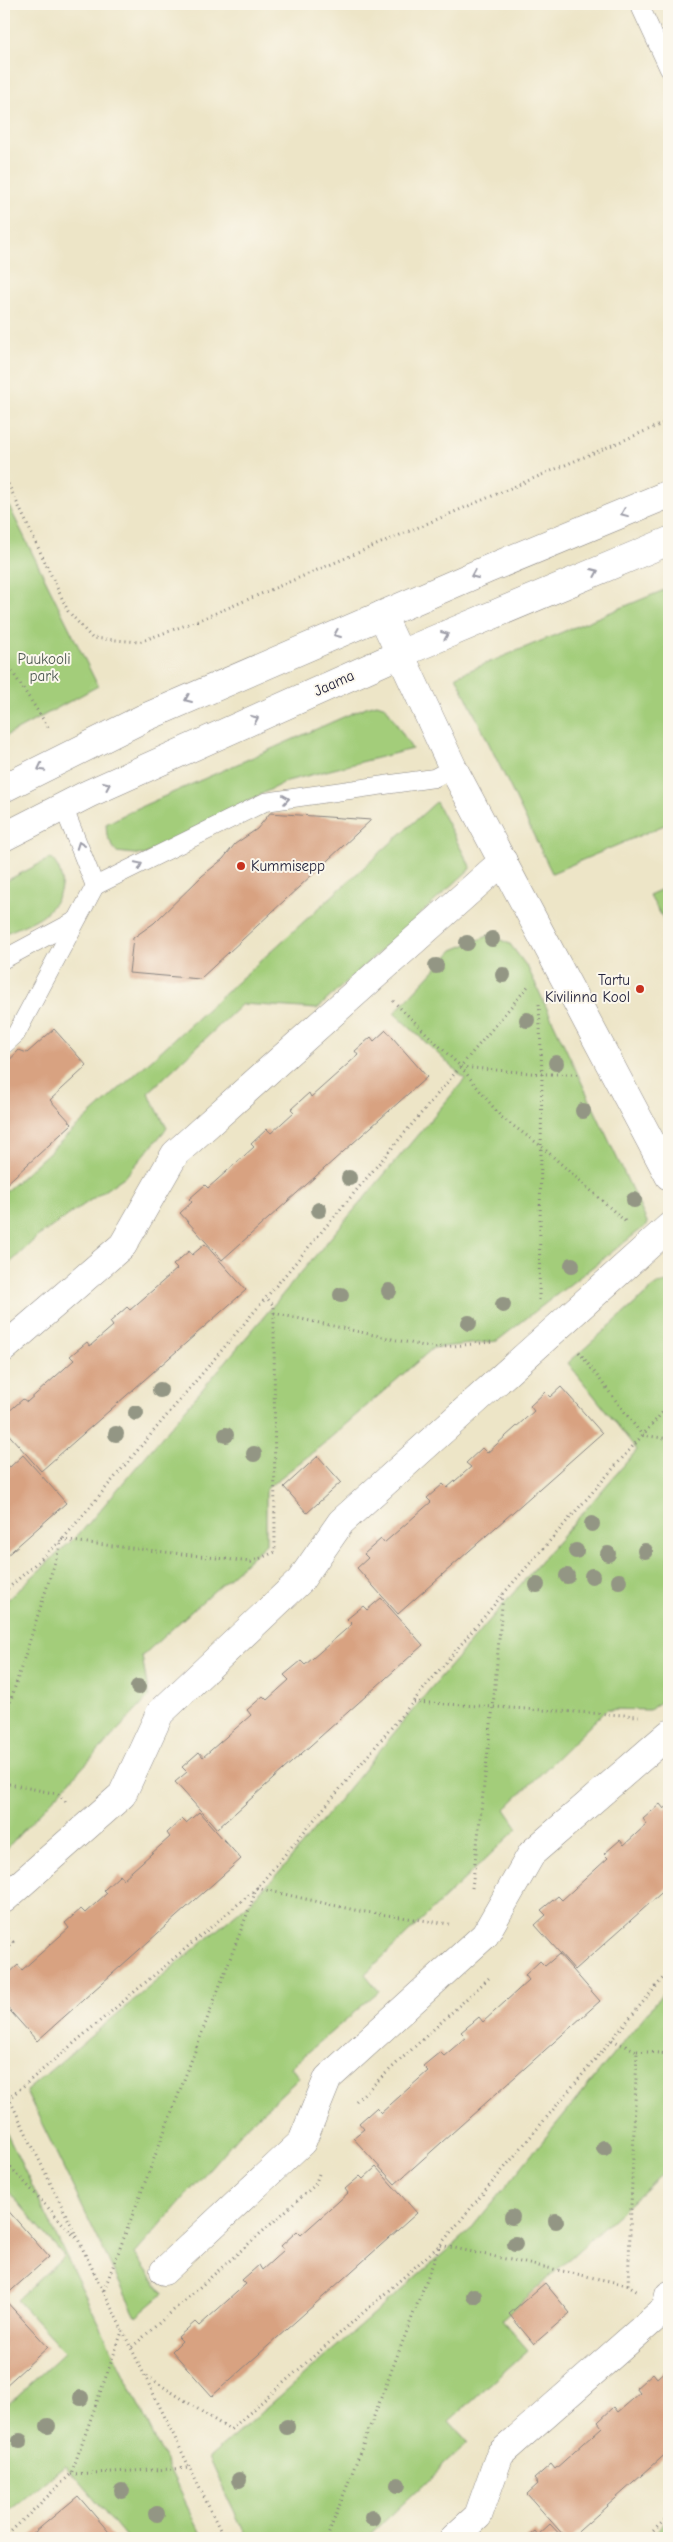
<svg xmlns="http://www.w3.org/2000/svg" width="673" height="2542" font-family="'Comic Neue',sans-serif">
<rect width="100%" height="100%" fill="#fbf7ec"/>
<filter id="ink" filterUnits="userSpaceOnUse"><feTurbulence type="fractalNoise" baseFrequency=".02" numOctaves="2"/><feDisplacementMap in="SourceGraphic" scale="10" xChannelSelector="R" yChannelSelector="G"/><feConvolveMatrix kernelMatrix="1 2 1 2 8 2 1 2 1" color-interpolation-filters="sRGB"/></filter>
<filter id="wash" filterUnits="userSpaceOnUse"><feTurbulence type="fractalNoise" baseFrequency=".0096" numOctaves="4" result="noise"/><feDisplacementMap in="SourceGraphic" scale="20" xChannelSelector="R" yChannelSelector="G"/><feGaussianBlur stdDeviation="1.12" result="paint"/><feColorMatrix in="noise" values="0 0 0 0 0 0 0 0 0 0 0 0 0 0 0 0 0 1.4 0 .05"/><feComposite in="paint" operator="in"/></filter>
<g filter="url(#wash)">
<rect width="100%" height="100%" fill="#ede5c7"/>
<g fill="#a3cd7a" stroke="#62785a">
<path d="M4 496 98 686 4 737Z"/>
<path d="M669 588V823L552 873 456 676Z"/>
<path d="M377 704 386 707 412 749 287 781 144 855 116 852 107 836 106 824 129 812 366 707Z"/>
<path d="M436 802 471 868 317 1009 242 1004 148 1093 167 1128 127 1175 37 1237 4 1269V1193Z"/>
<path d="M51 858C69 877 62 899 43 915 32 923 16 928 4 934V882Z"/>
<path d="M669 886V928L649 895Z"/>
<path d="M490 935 510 944 528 968 648 1224 497 1341 433 1348 322 1445 266 1489V1544L142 1656 149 1697 4 1851V1603L83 1530 465 1079 394 1013 453 950Z"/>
<path d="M669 1282V1694L650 1710 607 1709 505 1809 518 1828 365 1974 379 1991 291 2067 299 2078 243 2130 135 2254 163 2294 136 2317 26 2091 244 1907 278 1874 431 1688 637 1450 568 1363 657 1284Z"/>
<path d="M669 1986V2168L502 2320 528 2350 449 2421 468 2442 367 2538H247L209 2458 470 2230Z"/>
<path d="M4 2128 203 2538H127L65 2465 4 2515V2408L65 2352 17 2300 64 2256 4 2186Z"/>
<path d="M669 2517V2538H650Z"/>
</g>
<g id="blocks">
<g fill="#d8a281">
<path d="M270 813 371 820 200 979 129 973 133 938 154 923 202 876 223 859 235 844 257 829Z"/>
<path d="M54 1029 87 1066 50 1100 72 1124 4 1186V1066L19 1050 27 1053Z"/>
<path d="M386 1030 427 1077 222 1260 180 1213 192 1202 189 1199 205 1185 208 1188 254 1147 251 1144 267 1129 271 1133 294 1112 291 1109 309 1093 311 1097 358 1055 355 1051 371 1037 374 1041Z"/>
<path d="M205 1244 246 1290 41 1471 4 1429V1423L11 1416 7 1413 23 1399 27 1402 74 1360 70 1356 87 1342 90 1346 113 1326 110 1322 127 1307 130 1310 177 1269 173 1265 189 1251 192 1255Z"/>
<path d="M561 1387 602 1433 398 1614 357 1568 368 1558 364 1554 381 1539 384 1543 431 1502 427 1498 443 1484 447 1488 471 1467 466 1463 482 1448 487 1453 534 1411 530 1406 545 1392 550 1397Z"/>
<path d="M23 1455 66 1503 4 1558V1468L7 1465 10 1467Z"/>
<path d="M318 1456 341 1482 307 1513 284 1487Z"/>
<path d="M381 1598 423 1645 217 1829 175 1782 187 1772 182 1767 199 1752 203 1757 251 1715 247 1710 263 1696 267 1700 289 1680 284 1675 301 1661 305 1665 352 1624 347 1619 363 1606 367 1610Z"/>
<path d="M660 1804 664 1809 669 1805V1886L575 1970 535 1925 546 1915 541 1910 558 1896 562 1900 608 1858 604 1854 620 1840 624 1845 647 1824 643 1819Z"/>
<path d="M199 1812 241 1859 37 2041 4 2004V1978L18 1965 22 1970 69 1928 65 1923 81 1909 85 1913 107 1893 104 1890 120 1875 123 1879 170 1837 167 1833 182 1819 186 1823Z"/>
<path d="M559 1954 600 2001 395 2184 353 2138 364 2129 359 2123 376 2108 381 2113 428 2071 423 2066 440 2052 444 2056 466 2037 461 2032 479 2017 483 2022 529 1980 525 1975 540 1961 545 1966Z"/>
<path d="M376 2167 417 2213 212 2396 172 2351 182 2341 178 2337 195 2322 199 2326 246 2284 242 2280 259 2265 262 2270 284 2250 281 2246 297 2231 301 2235 348 2193 345 2189 360 2176 363 2179Z"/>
<path d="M4 2206 49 2257 4 2297Z"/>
<path d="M545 2283 570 2313 534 2344 509 2314Z"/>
<path d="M4 2299 48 2347 4 2387Z"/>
<path d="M669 2367V2451L571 2538H566L527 2494 538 2484 534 2479 551 2464 555 2469 602 2427 598 2422 614 2407 618 2412 640 2393 636 2388 653 2373 657 2378Z"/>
<path d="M78 2496 114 2538H31L29 2537Z"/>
<path d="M550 2524 563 2538H526L535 2531 538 2535Z"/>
</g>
</g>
</g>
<g filter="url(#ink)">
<use href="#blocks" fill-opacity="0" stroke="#888481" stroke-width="1"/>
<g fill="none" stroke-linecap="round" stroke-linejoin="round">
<g stroke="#888481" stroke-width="19">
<g id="lane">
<path d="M639 4 669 69"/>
<path d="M95 886 265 802 434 778 453 768"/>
<path d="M4 959 75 921"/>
<path d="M4 1045 16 1034 95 886 63 806"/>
</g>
</g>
<g stroke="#888481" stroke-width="29">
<g id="street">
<path d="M382 615 453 768 669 1176"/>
<path d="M4 1348 123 1245 175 1154 503 861"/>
<path d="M4 1899 122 1795 160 1713 300 1581 341 1522 669 1227"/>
<path d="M164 2271 302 2142 328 2078 485 1935 532 1853 669 1734"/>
<path d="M454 2538 478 2516 500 2454 666 2308 669 2295"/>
</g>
</g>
<g stroke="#888481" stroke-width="29">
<g id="secondary">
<path d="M4 788 144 718 488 569 669 494"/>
<path d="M4 837 88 794 400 654 669 541"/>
</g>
</g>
<g stroke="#888481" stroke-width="3" stroke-dasharray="1 4" stroke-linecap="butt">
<path d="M4 475 68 611 92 638 139 642 197 621 669 421"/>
<path d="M4 659 50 730"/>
<path d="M393 1001 461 1067 542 1074H579"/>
<path d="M461 1067 501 1117 541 1146 626 1222"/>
<path d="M539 1300 542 1074 539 1004"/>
<path d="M274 1313 433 1348 492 1342"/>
<path d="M579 1352 642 1435 669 1439"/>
<path d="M4 1592 62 1540 530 984"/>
<path d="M414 1702 639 1716"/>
<path d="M4 1721 62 1540 251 1562 275 1552 274 1306 267 1298"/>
<path d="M4 1783 58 1794 66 1802"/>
<path d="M472 1888 493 1707 503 1594"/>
<path d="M4 1936 13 1942 4 1951"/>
<path d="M612 2040 637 2051 628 2285"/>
<path d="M637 2051 669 2054"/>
<path d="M4 2088 224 2538"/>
<path d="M8 2099 257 1888 504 1593 669 1405"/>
<path d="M356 2101 490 1977"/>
<path d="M4 2160 78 2240"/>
<path d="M104 2290 257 1888 359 1911 449 1924"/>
<path d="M132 2347 315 2185 319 2174"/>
<path d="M147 2376 230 2430 440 2245 669 1971"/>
<path d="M71 2474 191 2468"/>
<path d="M4 2538 71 2474 123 2329"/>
<path d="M327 2538 440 2245 628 2285 638 2291"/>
<path d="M646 2538 669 2516"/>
</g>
<use href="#lane" stroke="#fff" stroke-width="18"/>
<use href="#street" stroke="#fff" stroke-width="28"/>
<use href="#secondary" stroke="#fff" stroke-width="28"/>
</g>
<g fill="#939684">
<circle cx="492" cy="939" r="8"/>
<circle cx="467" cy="943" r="8"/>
<circle cx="436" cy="966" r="8"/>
<circle cx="503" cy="975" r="8"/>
<circle cx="527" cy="1020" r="8"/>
<circle cx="556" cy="1063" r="8"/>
<circle cx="583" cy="1111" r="8"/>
<circle cx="349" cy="1178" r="8"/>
<circle cx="634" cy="1200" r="8"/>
<circle cx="319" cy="1210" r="8"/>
<circle cx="572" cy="1265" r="8"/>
<circle cx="389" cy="1291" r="8"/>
<circle cx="341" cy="1295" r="8"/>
<circle cx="503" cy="1305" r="8"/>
<circle cx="469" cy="1323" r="8"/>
<circle cx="160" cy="1390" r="8"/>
<circle cx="136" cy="1413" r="8"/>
<circle cx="116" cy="1434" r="8"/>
<circle cx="226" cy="1435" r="8"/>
<circle cx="254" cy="1454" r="8"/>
<circle cx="592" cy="1524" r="8"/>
<circle cx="576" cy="1551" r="8"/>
<circle cx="645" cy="1551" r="8"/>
<circle cx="608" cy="1554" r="8"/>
<circle cx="567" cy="1576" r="8"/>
<circle cx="592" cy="1576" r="8"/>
<circle cx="619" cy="1581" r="8"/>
<circle cx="537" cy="1585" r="8"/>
<circle cx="138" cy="1687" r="8"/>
<circle cx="604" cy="2148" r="8"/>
<circle cx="512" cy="2217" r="8"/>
<circle cx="556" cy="2221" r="8"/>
<circle cx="515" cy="2244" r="8"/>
<circle cx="474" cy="2296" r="8"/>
<circle cx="81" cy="2398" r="8"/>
<circle cx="48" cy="2426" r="8"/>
<circle cx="287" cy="2427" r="8"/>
<circle cx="20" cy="2441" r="8"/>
<circle cx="239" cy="2480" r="8"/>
<circle cx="398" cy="2485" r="8"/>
<circle cx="122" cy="2491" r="8"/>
<circle cx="157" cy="2514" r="8"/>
<circle cx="372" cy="2518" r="8"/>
</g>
<defs><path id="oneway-chevron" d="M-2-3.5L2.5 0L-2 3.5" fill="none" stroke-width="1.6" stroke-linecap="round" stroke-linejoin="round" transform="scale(1.25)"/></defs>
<g stroke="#9c9ca7">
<use href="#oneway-chevron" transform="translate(624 513) rotate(158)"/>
<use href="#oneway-chevron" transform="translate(595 572) rotate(-23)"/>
<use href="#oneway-chevron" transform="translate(474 575) rotate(157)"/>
<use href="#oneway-chevron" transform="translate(337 634) rotate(157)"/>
<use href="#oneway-chevron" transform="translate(445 635) rotate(-23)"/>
<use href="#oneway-chevron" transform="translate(188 699) rotate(157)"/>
<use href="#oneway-chevron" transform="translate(255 719) rotate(-24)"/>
<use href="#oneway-chevron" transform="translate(41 768) rotate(153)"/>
<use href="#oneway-chevron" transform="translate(107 785) rotate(-24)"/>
<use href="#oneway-chevron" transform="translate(286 799) rotate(-8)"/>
<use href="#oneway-chevron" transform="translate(80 845) rotate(-110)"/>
<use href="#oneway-chevron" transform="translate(139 865) rotate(-26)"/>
</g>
</g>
<g fill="#c8321e" stroke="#fbf7ec" stroke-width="2">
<circle cx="241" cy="866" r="5"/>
<circle cx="640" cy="989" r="5"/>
</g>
<g text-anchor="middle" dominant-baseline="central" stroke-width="4" stroke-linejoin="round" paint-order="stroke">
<g font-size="15" fill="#49554e" stroke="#fbf7ec">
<text x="44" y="659">Puukooli<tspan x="44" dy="17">park</tspan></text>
</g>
<g font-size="15" fill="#22223b" stroke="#fbf7ec">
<text transform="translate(334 683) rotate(-24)">Jaama</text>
</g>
<g font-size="15" fill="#22223b" stroke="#fbf7ec" text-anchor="start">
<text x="251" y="866">Kummisepp</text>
<text x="630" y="980" text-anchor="end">Tartu<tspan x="630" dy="17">Kivilinna Kool</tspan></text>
</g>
</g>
<rect width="673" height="2542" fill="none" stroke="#fbf7ec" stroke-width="20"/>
</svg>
